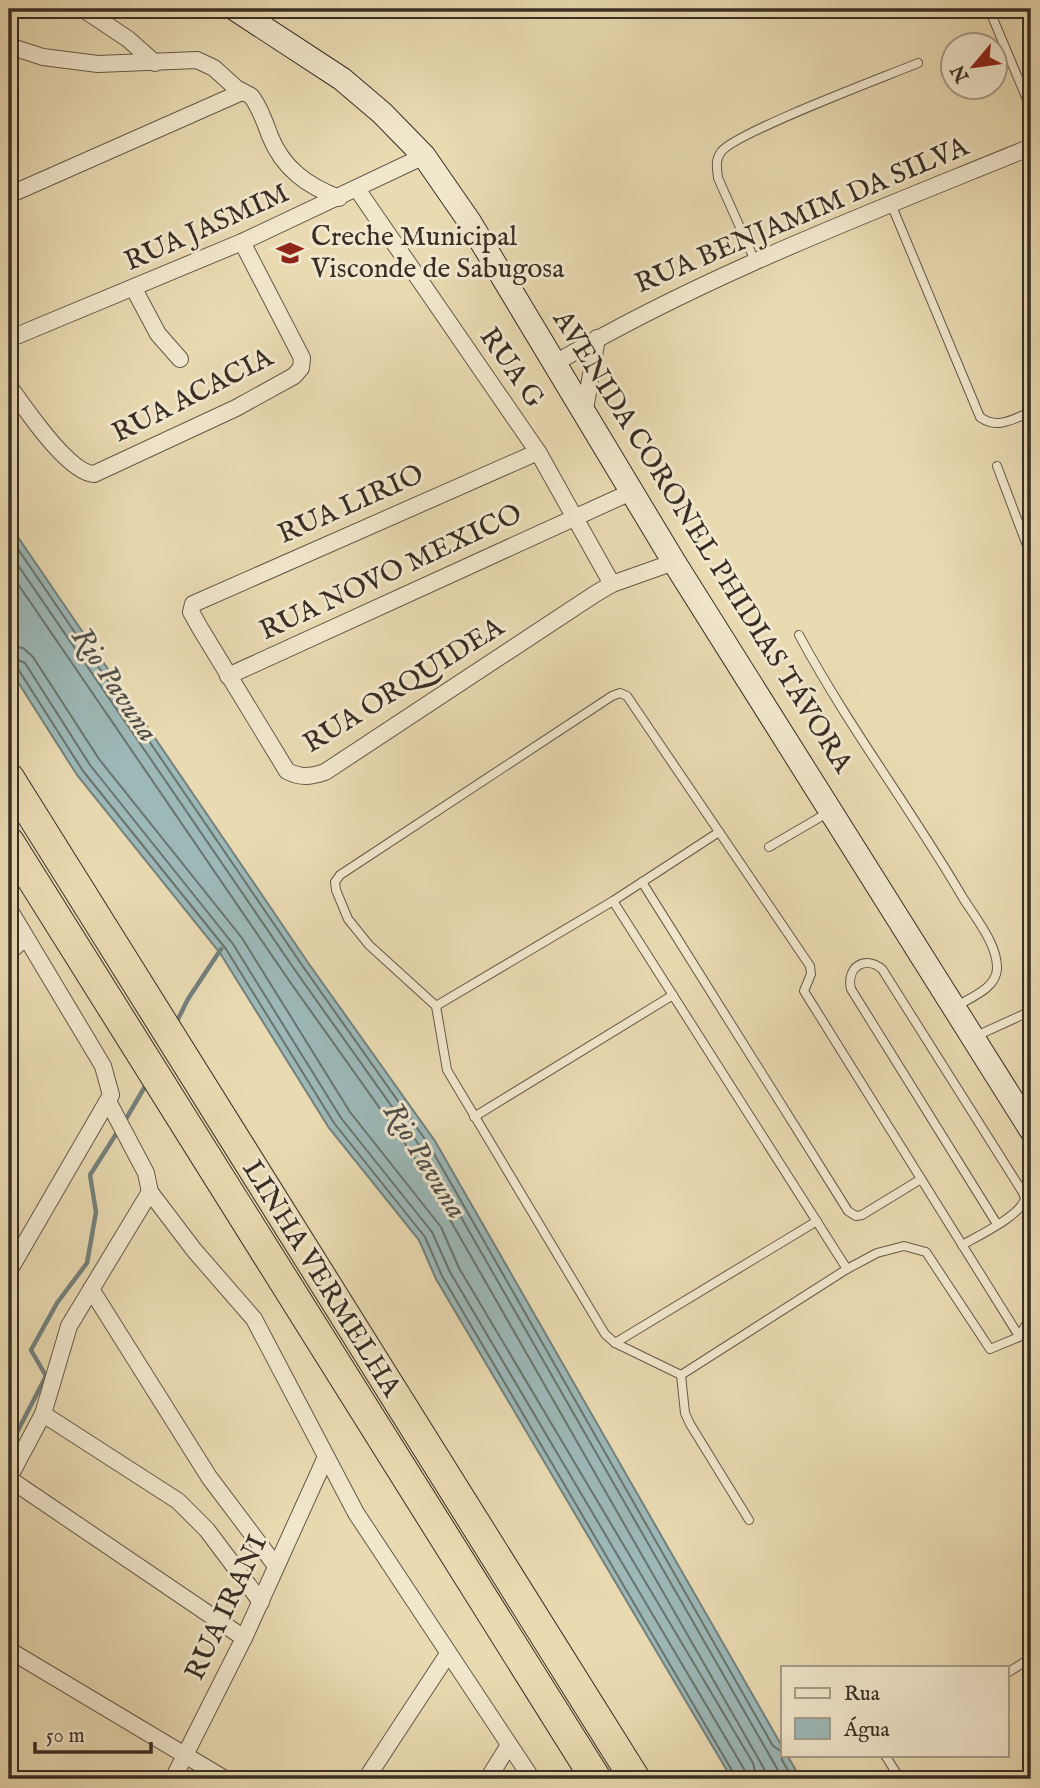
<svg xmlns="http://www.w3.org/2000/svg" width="1040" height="1788" font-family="'IM FELL English',serif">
<rect width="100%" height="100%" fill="#e9dab2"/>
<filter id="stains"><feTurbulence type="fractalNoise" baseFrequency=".00286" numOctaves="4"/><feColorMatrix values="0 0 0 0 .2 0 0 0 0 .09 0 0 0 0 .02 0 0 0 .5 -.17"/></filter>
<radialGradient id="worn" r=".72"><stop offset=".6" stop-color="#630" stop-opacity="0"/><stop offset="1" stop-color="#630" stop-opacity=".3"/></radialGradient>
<path fill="#9cb8b7" stroke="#74817d" stroke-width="2" d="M9 524 309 964 435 1141 783 1748V1755H787L801 1779H732L436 1279 419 1240 329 1128 220 953 77 775 9 668Z"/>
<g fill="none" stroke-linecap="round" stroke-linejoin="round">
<g stroke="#6a736e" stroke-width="2">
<path d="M9 536 304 968 429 1145 773 1746 781 1751 782 1760 793 1779"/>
<path d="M9 552 297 973 422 1149 783 1779"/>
<path d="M9 571 288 979 413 1155 770 1779"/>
<path d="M9 646 23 648 33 657 99 759 242 938 350 1112 441 1227 459 1268 753 1763 757 1779"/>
<path d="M9 656 25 663 90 765 233 944 341 1118 432 1232 450 1272 744 1769 746 1779"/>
<path d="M9 665 18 669 83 771 226 949 334 1123 425 1237 442 1276 737 1779"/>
</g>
<g stroke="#74817d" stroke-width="4.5">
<path d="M175 1025 188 999 221 949"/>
<path d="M123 1124 147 1083"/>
<path d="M9 1448 46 1376 31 1350 57 1303 87 1263 96 1212 90 1175 118 1131"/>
</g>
<g stroke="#645948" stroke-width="10">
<g id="lane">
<path d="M989 9 1026 97 1031 100"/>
<path d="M891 204 980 417C997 430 1013 419 1031 412"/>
<path d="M755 261 718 178C717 169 715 160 721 152 734 133 887 76 918 63"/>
<path d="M997 466 1031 556"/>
<path d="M799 635C848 726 911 809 963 898 975 917 998 945 997 969 996 989 969 998 955 1007"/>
<path d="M769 847 829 812"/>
<path d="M642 882 848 1211 856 1216 862 1215 921 1179"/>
<path d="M613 901 847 1269"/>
<path d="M436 1006 613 901 719 832"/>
<path d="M974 1037 1031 1011"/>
<path d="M474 1117 673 995"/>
<path d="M962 1245C978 1236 1022 1215 1025 1198L1022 1191 882 969C865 955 846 967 851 989L997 1224"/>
<path d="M1019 1336 1031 1317"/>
<path d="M615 1343 817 1221"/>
<path d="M681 1375 847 1269 877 1253 904 1246 926 1252 990 1349 1031 1332"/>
<path d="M749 1520 690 1424 685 1413 681 1375 615 1343 605 1334 447 1070 436 1006 369 945 348 919 336 890 335 882 340 875 612 696 620 693 627 696 810 966 811 974 804 991 1019 1336"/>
<path d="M1007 1673 1031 1658"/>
<path d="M885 1755 900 1779"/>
</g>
</g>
<g stroke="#645948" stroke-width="18">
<g id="street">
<path d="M83 9 128 39 155 63"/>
<path d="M9 46 43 57 98 64 197 60 214 68 236 88 251 96C260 107 265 123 270 136 283 169 308 186 339 198"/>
<path d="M357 189 538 452 612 584"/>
<path d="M9 195 242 92"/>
<path d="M134 289 158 334 180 359"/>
<path d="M9 339 242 242 424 156"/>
<path d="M557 362C707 274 870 213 1031 147"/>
<path d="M9 386C25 408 68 473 94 474L236 408 294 376 301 368 302 358 242 242"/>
<path d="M585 410 597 338"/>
<path d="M538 452 193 604 191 612 200 628 287 771C301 778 310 777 325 772L595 594 612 584 674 562"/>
<path d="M228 676 631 492"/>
<path d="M9 909 103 1066 111 1095 9 1271"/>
<path d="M9 952 24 939"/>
<path d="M109 1103 146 1173 150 1192 194 1250 254 1319 356 1513 532 1779"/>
<path d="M150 1192 69 1326 43 1414 11 1474V1480L244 1638"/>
<path d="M91 1289 209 1477 276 1566"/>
<path d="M43 1414 178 1501 207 1530 261 1602"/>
<path d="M9 1650 225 1779"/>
<path d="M173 1779 244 1638 325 1459"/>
<path d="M366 1779 448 1654"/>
<path d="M488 1779 509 1745"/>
</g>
</g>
<g stroke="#382e25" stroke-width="25">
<path id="secondary" d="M235 9 342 79 382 113 424 156 469 221 674 562 1031 1130"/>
</g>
<g stroke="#382e25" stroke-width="32">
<g id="highway">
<path d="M9 778 635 1779"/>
<path d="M9 842 596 1779"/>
</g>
</g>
<use href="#lane" stroke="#f1e7cd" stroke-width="8"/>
<use href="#street" stroke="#f1e7cd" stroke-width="16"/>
<use href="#secondary" stroke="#f1e7cd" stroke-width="23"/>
<use href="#highway" stroke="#e9dab2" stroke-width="30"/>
</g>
<defs>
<g id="school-bare" transform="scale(2.1)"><path d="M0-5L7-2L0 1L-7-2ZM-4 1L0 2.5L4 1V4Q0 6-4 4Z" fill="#8f2418" stroke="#f1e7cd" stroke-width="2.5" paint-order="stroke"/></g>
</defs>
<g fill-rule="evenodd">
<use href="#school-bare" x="290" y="253"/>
</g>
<g text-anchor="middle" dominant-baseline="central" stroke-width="6" stroke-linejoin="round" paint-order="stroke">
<g font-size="28" fill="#382e25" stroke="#f1e7cd">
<text transform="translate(802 216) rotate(-23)">RUA BENJAMIM DA SILVA</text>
<text transform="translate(207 228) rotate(-24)">RUA JASMIM</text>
<text transform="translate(511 368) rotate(55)">RUA G</text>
<text transform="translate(193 396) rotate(-27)">RUA ACACIA</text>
<text transform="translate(351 505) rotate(-24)">RUA LIRIO</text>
<text transform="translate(702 542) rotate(58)">AVENIDA CORONEL PHIDIAS TÁVORA</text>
<text transform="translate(391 573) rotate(-25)">RUA NOVO MEXICO</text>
<text transform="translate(404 686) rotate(-32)">RUA ORQUIDEA</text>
<text transform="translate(321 1279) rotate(58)">LINHA VERMELHA</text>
<text transform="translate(227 1608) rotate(-65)">RUA IRANI</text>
</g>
<g font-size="28" fill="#382e25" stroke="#f1e7cd" text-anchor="start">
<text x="311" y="237">Creche Municipal<tspan x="311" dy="32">Visconde de Sabugosa</tspan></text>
</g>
<g font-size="30" font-style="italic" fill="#51504a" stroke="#f1e7cd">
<text transform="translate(114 685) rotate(56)">Rio Pavuna</text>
<text transform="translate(424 1161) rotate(58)">Rio Pavuna</text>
</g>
</g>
<rect width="1040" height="1788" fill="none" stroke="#e9dab2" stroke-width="35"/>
<rect x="10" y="10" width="1019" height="1767" fill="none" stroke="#382e25" stroke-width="3.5"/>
<rect x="18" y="18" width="1005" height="1753" fill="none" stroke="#382e25" stroke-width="2"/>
<rect x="781" y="1666" width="228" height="91" fill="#f1e7cd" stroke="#a79d8a" stroke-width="2"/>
<rect x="795" y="1688" width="35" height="10" fill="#f1e7cd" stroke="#a79d8a" stroke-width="2"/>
<text x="844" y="1700" font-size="21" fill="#382e25">Rua</text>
<rect x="795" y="1718" width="35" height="21" fill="#9cb8b7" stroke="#a79d8a" stroke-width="2"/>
<text x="844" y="1736" font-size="21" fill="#382e25">Água</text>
<g transform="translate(974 66) rotate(241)"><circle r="33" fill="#f1e7cd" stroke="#a79d8a" stroke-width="2"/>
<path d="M0-5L12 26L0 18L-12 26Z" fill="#8f2418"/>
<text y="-10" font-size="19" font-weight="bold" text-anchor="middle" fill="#382e25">N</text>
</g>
<path d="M35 1742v10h116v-10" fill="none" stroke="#382e25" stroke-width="3.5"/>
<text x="46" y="1742" font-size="21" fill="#382e25" stroke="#f1e7cd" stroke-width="5" paint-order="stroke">50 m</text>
<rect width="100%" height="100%" filter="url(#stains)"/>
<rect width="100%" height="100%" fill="url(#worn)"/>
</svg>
